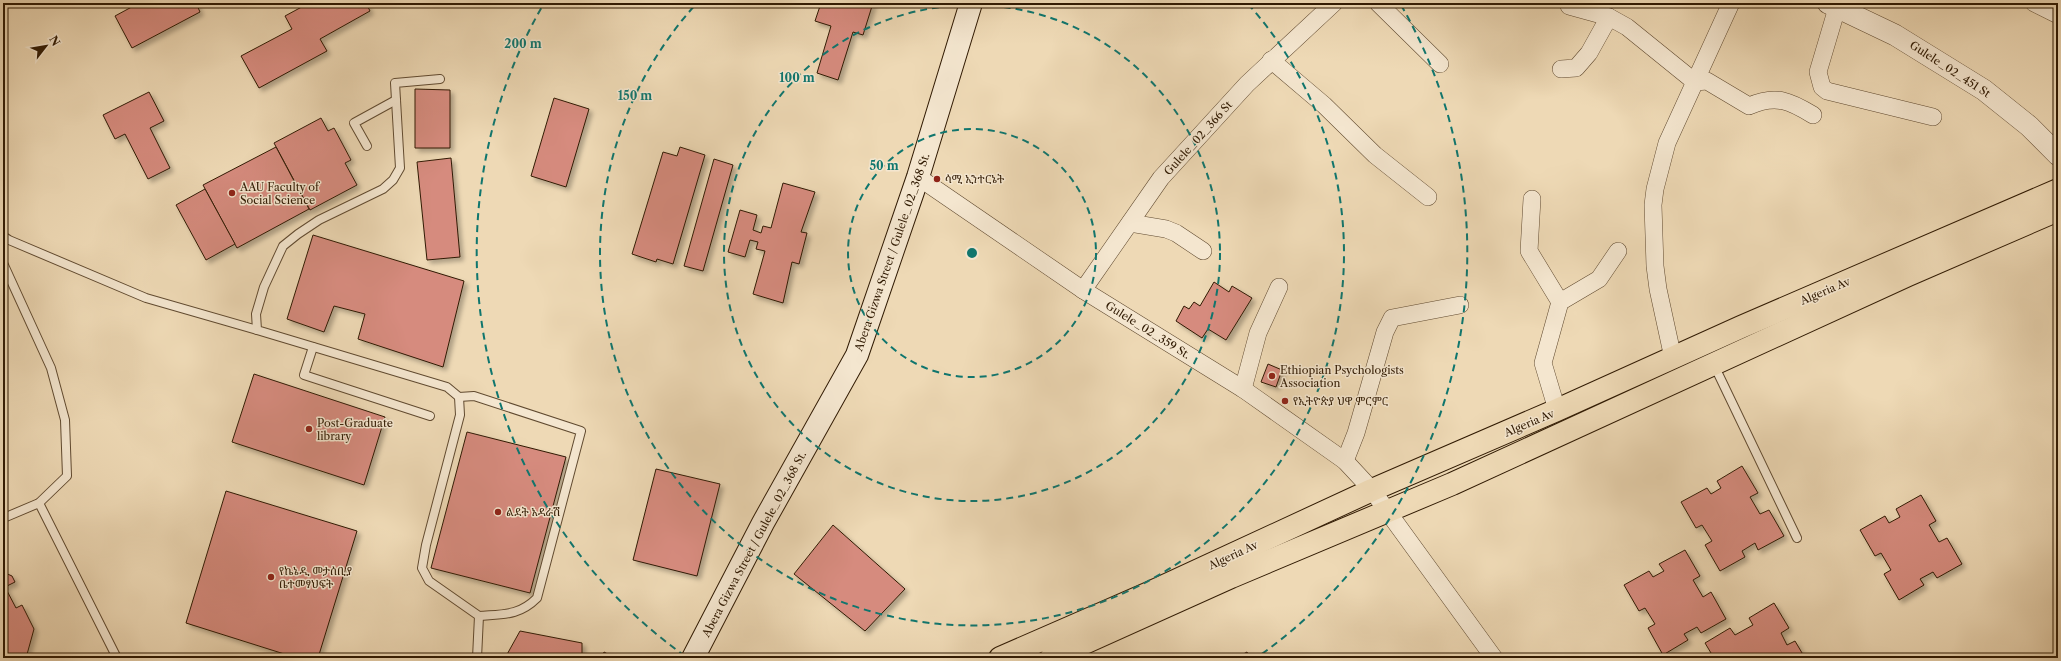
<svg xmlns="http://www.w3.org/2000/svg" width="2061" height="661" font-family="'Libre Caslon Text','Noto Serif Ethiopic',serif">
<defs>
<filter id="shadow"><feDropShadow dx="3.5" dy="3.5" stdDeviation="2" flood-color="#0004"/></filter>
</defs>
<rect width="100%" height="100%" fill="#eed9b5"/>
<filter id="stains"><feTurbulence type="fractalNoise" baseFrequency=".005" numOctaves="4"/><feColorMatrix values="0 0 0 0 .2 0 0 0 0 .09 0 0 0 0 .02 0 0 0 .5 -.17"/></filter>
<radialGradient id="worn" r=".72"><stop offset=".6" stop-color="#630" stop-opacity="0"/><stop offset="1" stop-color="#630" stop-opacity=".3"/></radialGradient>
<g fill="#d68b7e" stroke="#301a03" filter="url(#shadow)">
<path d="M139 3H196L200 12 132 48 115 16Z"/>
<path d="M309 3H366L370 11 320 39 327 51 259 88 241 56 292 29 285 16Z"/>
<path d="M821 3H873L863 35 853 32 838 80 817 73 831 26 815 21Z"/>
<path d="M415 89 450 90V148H415Z"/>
<path d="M149 92 164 121 150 128 170 168 148 179 125 134 115 139 103 115Z"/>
<path d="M554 98 589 109 566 187 531 176Z"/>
<path d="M321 118 328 131 334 128 351 160 345 163 357 185 310 210 274 143Z"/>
<path d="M276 147 309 209 237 248 203 185Z"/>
<path d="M680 147 705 155 673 264 657 259 656 262 632 254 663 152 677 156Z"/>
<path d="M451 158 460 257 427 260 417 162Z"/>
<path d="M714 159 733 165 703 271 684 266Z"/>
<path d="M783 183 815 192 801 232 807 233 799 264 792 262 783 303 753 294 765 251 756 249 758 242 750 240 745 257 728 252 740 210 757 215 753 230 761 233 763 226 771 228Z"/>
<path d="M205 189 235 244 206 260 176 205Z"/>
<path d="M313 235 464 281 443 367 358 339 365 314 334 306 324 332 287 319Z"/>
<path d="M1214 282 1229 292 1232 286 1252 298 1226 340 1208 329 1202 338 1176 321 1184 306 1189 309 1194 302 1200 306Z"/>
<path d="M1268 364 1282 370 1276 387 1261 382Z"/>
<path d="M254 374 385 417 364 485 232 442Z"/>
<path d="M467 432 566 457 530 593 431 568Z"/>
<path d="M1742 466 1758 493 1750 497 1760 514 1769 510 1784 536 1758 550 1755 543 1742 551 1745 557 1720 571 1705 545 1712 541 1702 525 1696 528 1681 502 1707 488 1711 494 1721 488 1717 481Z"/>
<path d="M656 469 720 484 697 576 633 560Z"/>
<path d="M226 491 357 531 318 658H297L186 623Z"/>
<path d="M1921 495 1936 521 1929 525 1939 542 1947 538 1962 564 1937 578 1933 572 1920 579 1924 585 1899 600 1884 574 1891 570 1881 553 1875 556 1860 530 1885 516 1889 523 1900 517 1896 509Z"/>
<path d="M833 525 905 589 865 631 794 574Z"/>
<path d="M1685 550 1700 576 1693 580 1703 597 1711 592 1726 619 1701 633 1697 627 1684 634 1688 640 1663 655 1648 628 1655 624 1645 608 1639 611 1624 585 1649 571 1653 577 1664 571 1659 564Z"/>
<path d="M3 572 12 576 15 582 5 587 16 608 22 605 34 629 26 658H3Z"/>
<path d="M1774 603 1789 628 1781 633 1787 645 1795 641 1805 658H1714L1705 643 1730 628 1735 635 1753 625 1749 618Z"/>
<path d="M520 631 582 643V658H505Z"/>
<path d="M604 652 615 658H601Z"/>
<path d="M1247 652 1250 658H1236Z"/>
</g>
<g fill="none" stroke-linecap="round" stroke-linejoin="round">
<g stroke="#604a30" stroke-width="10">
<g id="service">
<path d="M440 79 395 83 400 168 393 180 383 189 319 220 298 234 283 246 264 287 256 314 257 330 447 387 459 397 460 415 426 545 422 568 429 581 479 616 477 658"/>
<path d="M367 146 354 123 396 100"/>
<path d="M3 236 9 240 146 298 257 330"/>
<path d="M3 263 51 368 65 420 67 476 39 503 6 517H3"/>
<path d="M313 347 304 375 430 416"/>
<path d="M1714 365 1797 538"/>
<path d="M459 397 474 396 581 431 537 598C519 616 503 614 479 616"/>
<path d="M39 503 117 658"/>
</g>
</g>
<g stroke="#604a30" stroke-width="18">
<g id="minor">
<path d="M1378 3 1440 64"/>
<path d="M2034 3 2058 15"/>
<path d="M1569 6 1609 17 1627 27 1695 82 1707 81 1749 106C1776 94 1790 101 1813 115"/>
<path d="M1837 8 1818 72 1822 87 1827 91 1933 117"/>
<path d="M1271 60 1324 105 1375 155 1428 197"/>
<path d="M1561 69 1576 68 1589 53 1609 17"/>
<path d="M918 177 1083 290 1243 389 1345 461 1372 490 1494 658"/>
<path d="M1532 199 1529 251 1560 302"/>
<path d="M1130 223 1166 229 1176 233 1203 251"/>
<path d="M1083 290 1161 178 1247 84 1334 3"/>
<path d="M1673 358 1658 289 1655 266 1653 205 1655 189 1667 143 1731 3"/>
<path d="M1243 389 1258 333 1279 287"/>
<path d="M1557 410 1543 363 1560 302 1599 279 1618 251"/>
<path d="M1345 461 1356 433 1385 332 1392 318 1460 305"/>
</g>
</g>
<g stroke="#604a30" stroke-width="22">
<path id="tertiary" d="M1828 3 1895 35 1984 90 2029 126 2058 155"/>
</g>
<g stroke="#301a03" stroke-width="24">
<path id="secondary" d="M693 658 763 523 857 355 918 177 971 3"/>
</g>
<g stroke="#301a03" stroke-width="24">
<g id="primary">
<path d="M1000 658 1149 593 1372 490 1557 410 1741 327 2058 190"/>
<path d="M1051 658 1231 577 1452 484 1908 275 2058 210"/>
</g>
</g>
<use href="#service" stroke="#f4e6cf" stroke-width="8"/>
<use href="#minor" stroke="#f4e6cf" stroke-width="17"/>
<use href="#tertiary" stroke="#f4e6cf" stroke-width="21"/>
<use href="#secondary" stroke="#f4e6cf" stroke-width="22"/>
<use href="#primary" stroke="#eed9b5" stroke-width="22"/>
</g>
<g fill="none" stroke="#0f766e" stroke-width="2" stroke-dasharray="7 5">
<circle cx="972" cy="253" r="124"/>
<circle cx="972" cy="253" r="248"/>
<path d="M1248 4A372 372 0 1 1 696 4"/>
<path d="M685 656A495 495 0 0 1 543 5M1401 5A495 495 0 0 1 1259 656"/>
</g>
<g fill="#8f2418" stroke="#f4e6cf" stroke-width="1.5">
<circle cx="937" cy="179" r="4"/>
<circle cx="232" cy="193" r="4"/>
<circle cx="1272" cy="376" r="4"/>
<circle cx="1285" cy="401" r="4"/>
<circle cx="309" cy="429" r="4"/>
<circle cx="498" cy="512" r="4"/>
<circle cx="271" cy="577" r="4"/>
</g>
<g text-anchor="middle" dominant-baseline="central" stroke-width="3" stroke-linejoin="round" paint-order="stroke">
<g font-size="11" fill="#301a03" stroke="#f4e6cf">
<text transform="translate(1950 69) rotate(33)">Gulele_02_451 St</text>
<text transform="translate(1198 138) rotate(-48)">Gulele_02_366 St</text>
<text transform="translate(892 252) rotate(-71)">Abera Gizwa Street / Gulele_02_368 St.</text>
<text transform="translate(1825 291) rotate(-23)">Algeria Av</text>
<text transform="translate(1148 330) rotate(32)">Gulele_02_359 St.</text>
<text transform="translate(1529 423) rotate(-23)">Algeria Av</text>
<text transform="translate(754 544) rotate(-62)">Abera Gizwa Street / Gulele_02_368 St.</text>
<text transform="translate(1233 555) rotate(-25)">Algeria Av</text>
</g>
<g font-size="11" fill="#301a03" stroke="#f4e6cf" text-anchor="start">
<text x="945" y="179">ሳሚ ኢንተርኔት</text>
<text x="240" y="187">AAU Faculty of<tspan x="240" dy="13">Social Science</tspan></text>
<text x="1280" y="370">Ethiopian Psychologists<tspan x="1280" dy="13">Association</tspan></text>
<text x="1293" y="401">የኢትዮጵያ ህዋ ምርምር</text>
<text x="317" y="423">Post-Graduate<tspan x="317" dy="13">library</tspan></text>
<text x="506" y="512">ልደት አዳራሽ</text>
<text x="279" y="571">የኬኔዲ መታሰቢያ<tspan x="279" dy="13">ቤተመፃህፍት</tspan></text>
</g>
</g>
<circle cx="972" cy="253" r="6" fill="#0f766e" stroke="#f4e6cf" stroke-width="2"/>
<g font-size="12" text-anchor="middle" font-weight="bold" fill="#0f766e" stroke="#f4e6cf" stroke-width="3" stroke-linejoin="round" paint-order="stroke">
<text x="523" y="48">200 m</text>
<text x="797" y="82">100 m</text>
<text x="635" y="100">150 m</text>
<text x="884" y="170">50 m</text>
</g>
<rect width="2061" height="661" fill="none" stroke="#eed9b5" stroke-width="16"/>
<rect x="4" y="4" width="2053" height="653" fill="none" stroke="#301a03" stroke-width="2"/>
<rect x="8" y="8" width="2045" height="645" fill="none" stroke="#301a03"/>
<g transform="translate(46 46) rotate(59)" stroke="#f4e6cf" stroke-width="3" paint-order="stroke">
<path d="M0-3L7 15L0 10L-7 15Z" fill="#301a03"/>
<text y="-6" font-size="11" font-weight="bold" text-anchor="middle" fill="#301a03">N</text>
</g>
<rect width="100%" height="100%" filter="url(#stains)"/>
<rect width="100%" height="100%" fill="url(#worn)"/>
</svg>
